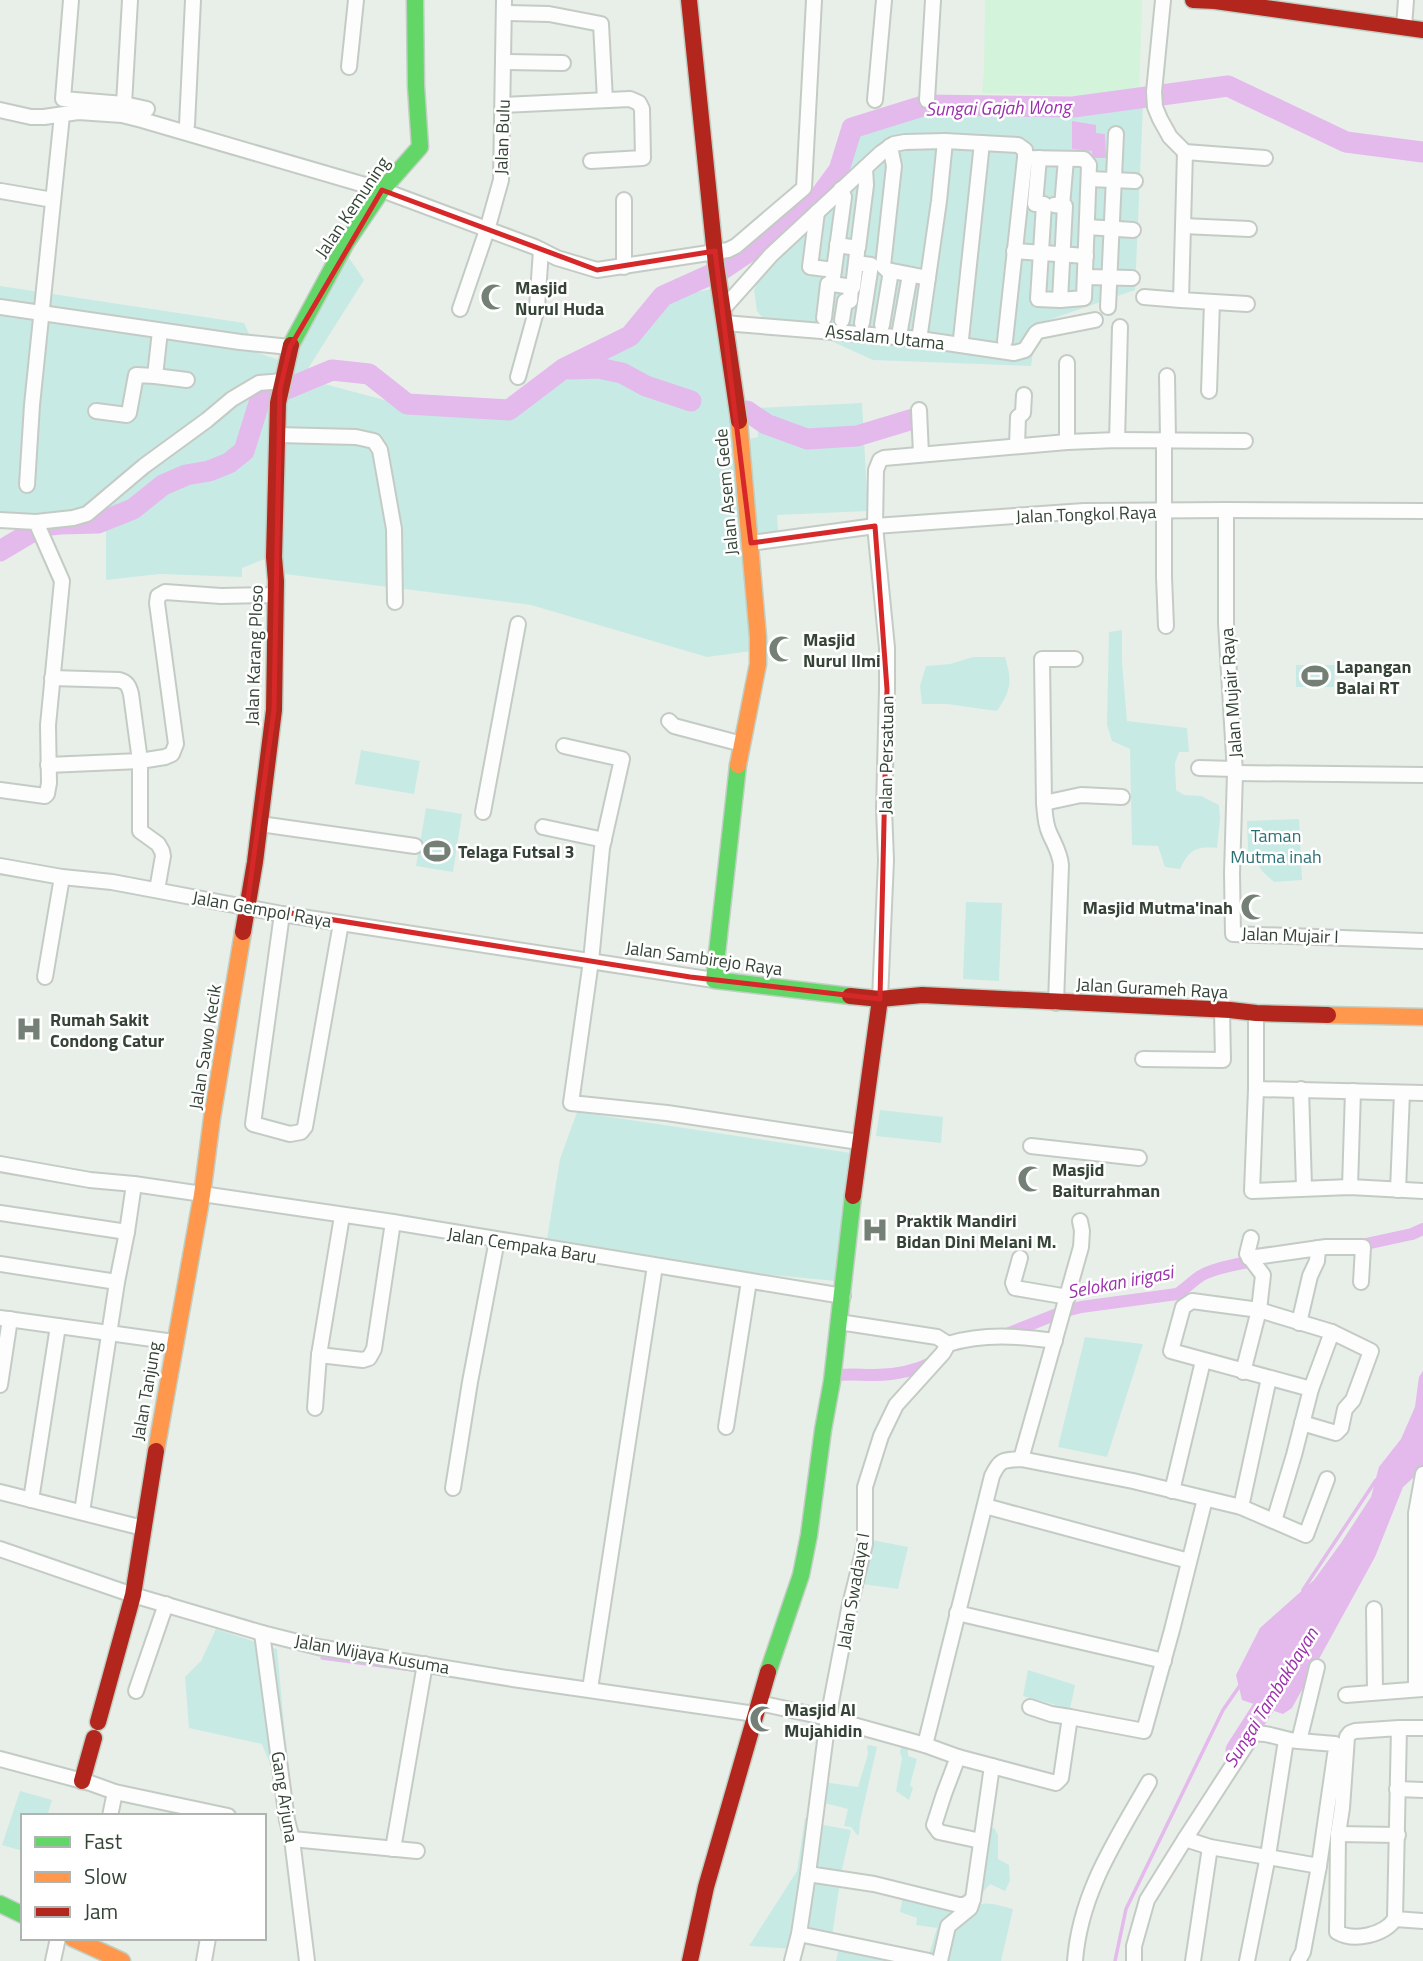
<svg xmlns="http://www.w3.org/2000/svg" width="1423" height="1961" font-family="'Titillium Web',sans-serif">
<rect width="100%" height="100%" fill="#e8efe9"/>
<g fill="#c8eae4">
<path d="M926 105H1143L1135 290 1037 324 1031 366 873 360 818 335 767 323 757 311 754 290 761 274 800 218 821 197 840 170 852 128Z"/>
<path d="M343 249 364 280 302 378 407 406 512 418 563 369 632 337 664 298 717 288 759 650 707 657 531 605 269 572 267 558 242 568V577L159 574 106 580V523H98L104 518 39 520 0 518V286L244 323 258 353 282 361Z"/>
<path d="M862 403 868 511 777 515 779 542 754 541 744 440 758 437 756 408Z"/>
<path d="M1122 630V663L1127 721 1187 728 1189 752H1179L1175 763 1176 790 1184 795 1201 796 1219 805 1220 819 1217 848C1196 846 1189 850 1180 869L1165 867 1158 846 1132 845 1130 749 1112 741 1107 725 1109 632Z"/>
<path d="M973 657H1005C1012 681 1012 689 997 711L947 704H922L920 686 926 666 950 664Z"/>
<path d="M1296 665H1335L1334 687H1296Z"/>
<path d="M361 750 420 761 414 794 355 784Z"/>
<path d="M426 808 462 814 453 872 416 866Z"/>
<path d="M1299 819 1302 880 1274 882 1263 872 1248 851 1247 821Z"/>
<path d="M966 902 1002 903 999 981 963 979Z"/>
<path d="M880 1110 943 1117 941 1143 876 1136Z"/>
<path d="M577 1112 858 1154 836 1281 658 1264 546 1245 560 1159Z"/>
<path d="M1085 1337 1143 1344 1107 1457 1058 1447Z"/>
<path d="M872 1540 908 1547 898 1589 863 1584Z"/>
<path d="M216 1629 277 1649 293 1821 262 1744 189 1728 185 1677 201 1661Z"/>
<path d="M1028 1670 1075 1685 1070 1709 1023 1696Z"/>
<path d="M870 1745 877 1747 860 1821 859 1834 857 1835 851 1827 844 1826 848 1809 820 1802 823 1782 858 1787 868 1754 867 1746Z"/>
<path d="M901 1747 908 1749V1756L917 1759 910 1785 913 1788 909 1800 896 1791 902 1758 900 1752Z"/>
<path d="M20 1791 52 1800 47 1816H23V1851L2 1845Z"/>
<path d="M805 1818 814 1820 794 1949 749 1946 797 1871Z"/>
<path d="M818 1824 851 1830 842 1869 832 1936 800 1931Z"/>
<path d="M985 1828H994L998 1835V1859L1009 1865 1010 1881 1005 1891 990 1884 974 1902Z"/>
<path d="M903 1895 973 1906C986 1900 1001 1906 1013 1909L1001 1961H927L937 1928 916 1925 917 1918 900 1912Z"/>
<path d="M839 1948 896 1961H836Z"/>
</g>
<path fill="#d3f3da" d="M985 0H1142L1139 98 982 93 984 71Z"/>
<g fill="#e4b9ec">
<path d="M1072 121 1096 125V133L1105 134 1106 158H1092V151L1072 149Z"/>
<path d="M1423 1371V1469L1403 1487 1375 1557 1292 1708 1283 1714 1242 1700 1236 1675 1260 1628 1314 1580 1341 1543 1371 1497 1379 1467 1401 1439 1415 1407 1419 1377Z"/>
</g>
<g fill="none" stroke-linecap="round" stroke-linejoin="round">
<g stroke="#e4b9ec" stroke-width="3.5">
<path d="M1303 1590 1376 1480"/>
<path d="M322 1658 413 1670"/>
<path d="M1115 1961 1126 1909 1223 1710 1241 1684"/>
</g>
<g stroke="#e4b9ec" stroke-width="12">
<path d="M1352 1247 1412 1234 1423 1229"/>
<path d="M1004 1335 1062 1312 1081 1307 1177 1294C1187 1288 1194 1279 1204 1274 1220 1266 1241 1264 1258 1260"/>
<path d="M830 1376C845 1373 860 1375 875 1375 897 1375 915 1371 935 1361"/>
</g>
<g stroke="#e4b9ec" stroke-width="21">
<path d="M570 369 598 368 622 373 646 386 691 401"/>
<path d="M747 411 766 424 807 439 857 436 913 419"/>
<path d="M0 551 42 526 60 524 98 523 133 509 163 485 186 475 209 471 229 463 244 451 260 400 332 370 369 374 407 404 509 410 563 369 630 336 663 296 723 269 754 248 820 196 839 170 852 128 926 105 1073 107 1228 86 1346 142 1423 152"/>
<path d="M1236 1750 1279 1683"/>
</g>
<g stroke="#c4cbc5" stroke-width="18">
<g id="street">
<path d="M71 0 63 99 124 104 147 109"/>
<path d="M1163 0 1154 92 1155 107 1160 119 1170 137 1185 152 1265 158"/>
<path d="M504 13 549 14 601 24 605 100"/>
<path d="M1404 27 1406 0"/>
<path d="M504 62 563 63"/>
<path d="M349 67 356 0"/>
<path d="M875 100 884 0"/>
<path d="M927 100 933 0"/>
<path d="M124 104 130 0"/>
<path d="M503 105 630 99 639 103 642 109 643 158 591 161"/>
<path d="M0 110 31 117H44L78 112 122 115 142 120 382 190 535 247 557 258 597 270 728 250 736 246 804 188 814 0"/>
<path d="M187 125 193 0"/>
<path d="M890 146 894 166 883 266 887 270 928 278"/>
<path d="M1185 152 1181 300 1247 304"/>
<path d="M1025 158 1084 159 1089 165 1084 298 1060 300 1065 206"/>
<path d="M1039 158 1035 204H1044L1038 299 1060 300"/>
<path d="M1089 179 1135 181"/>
<path d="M1 191 53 200"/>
<path d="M624 200V267"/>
<path d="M1054 205 1062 206 1066 159"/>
<path d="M817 212 810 267 834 270 832 284H828L824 318"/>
<path d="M1183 226 1249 229"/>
<path d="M1087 227 1133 230"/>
<path d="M837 245 858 248 866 185 865 168"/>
<path d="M1014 251 1086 256"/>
<path d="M856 263 871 265 862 323"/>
<path d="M834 270 844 197 841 189"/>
<path d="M1085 277 1132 278"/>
<path d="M832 284 853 287 857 253"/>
<path d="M1144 297 1181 300"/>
<path d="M0 307 240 342 290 347"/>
<path d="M1108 307 1116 134"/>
<path d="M460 309 487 230 501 180 504 0"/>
<path d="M722 310 771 255 881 153 894 144 905 142 945 141 1018 145 1025 150V158L1005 341"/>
<path d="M842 320 845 301H850L851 287"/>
<path d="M724 323 920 339 1014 353 1025 350 1036 333 1039 331 1095 320"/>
<path d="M882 325 891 271"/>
<path d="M900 330 910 275"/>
<path d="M920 333 939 201 945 141"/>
<path d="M961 339 982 143"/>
<path d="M155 376 187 380"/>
<path d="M1167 376 1168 440"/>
<path d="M518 377 537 308 541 250"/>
<path d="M1209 391 1212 302"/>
<path d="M919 410 921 454"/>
<path d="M96 411 127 415 129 413 136 375 155 376 160 331"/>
<path d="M277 435 356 437 374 441 380 450 394 529 395 602"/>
<path d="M1117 440 1120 327"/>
<path d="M1164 440V577L1166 626"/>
<path d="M1067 442V363"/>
<path d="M1017 446 1018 417 1023 413 1024 395"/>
<path d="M27 485 32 405 62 115"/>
<path d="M1226 510V623L1235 773 1232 873 1233 934 1423 941"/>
<path d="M0 520 36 522 62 581 48 725 49 783 47 794 45 796 0 790"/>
<path d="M36 522 73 518 87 514 144 466 207 420 232 399 259 383 283 381"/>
<path d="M751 543 875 526 1084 511 1226 510 1423 511"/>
<path d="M669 721 674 726 742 744"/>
<path d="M564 746 622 759 602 848 591 961 571 1103 667 1113 859 1142"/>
<path d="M48 765 140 761 131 694C129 686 127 682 119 680L52 678"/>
<path d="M1199 768 1235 769"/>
<path d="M1235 773 1423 775"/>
<path d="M1044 803 1081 795 1122 797"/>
<path d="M483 812 518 624"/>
<path d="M260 824 415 846"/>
<path d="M543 827 604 840"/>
<path d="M0 866 62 877 112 882 282 914 714 980"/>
<path d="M157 890 163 856 162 851 158 844 140 831V761L165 757 172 754 176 744 157 603 158 596 165 592 221 596 275 595"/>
<path d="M282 914 253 1124 290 1134 301 1132 305 1127 341 923"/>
<path d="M45 977 62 877"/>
<path d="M880 999 886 860 884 809 887 689V648L875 526 876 470 880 460 884 458 1067 442 1117 440 1245 441"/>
<path d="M1056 1003 1061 865C1060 852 1054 844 1049 832 1045 823 1045 813 1044 803L1042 659H1075"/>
<path d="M1256 1013V1089L1252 1191 1350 1187 1423 1191"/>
<path d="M1143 1059 1223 1060 1222 1010"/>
<path d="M1256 1089 1423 1093"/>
<path d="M1301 1089 1304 1187"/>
<path d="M1031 1146 1139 1158"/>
<path d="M0 1164 90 1180 134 1184 393 1222 843 1296"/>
<path d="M1350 1187 1353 1091"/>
<path d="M1398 1190 1402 1093"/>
<path d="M0 1213 127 1232"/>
<path d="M1020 1258 1013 1283 1015 1288 1068 1297"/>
<path d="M1249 1258 1326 1247H1363L1361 1282"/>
<path d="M0 1264 117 1282"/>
<path d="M0 1318 174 1342"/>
<path d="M839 1322 937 1337 948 1344"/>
<path d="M1299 1323 1310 1276 1317 1261 1318 1248"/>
<path d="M319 1355 363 1360 369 1358 374 1349 393 1222"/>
<path d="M1243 1372 1259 1310 1263 1275 1247 1254 1251 1238"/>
<path d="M0 1385 10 1319"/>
<path d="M315 1408 319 1355 342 1216"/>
<path d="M1302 1423 1336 1433 1341 1428 1345 1409 1353 1400 1371 1351 1332 1332 1259 1310 1192 1301 1183 1307 1171 1351 1311 1389"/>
<path d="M726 1427 749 1281"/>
<path d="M1021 1459 1081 1247 1082 1231 1080 1221"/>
<path d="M453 1488 470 1382 497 1240"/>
<path d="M1172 1491 1203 1361"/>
<path d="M0 1492 143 1528"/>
<path d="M31 1500 58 1326"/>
<path d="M985 1506 1189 1561"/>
<path d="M1241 1507 1269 1378"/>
<path d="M82 1512 117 1282 127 1232 134 1184"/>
<path d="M1274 1521 1294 1455 1311 1389 1332 1332"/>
<path d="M0 1549 133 1595 262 1633 318 1647 513 1679 755 1714"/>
<path d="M1374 1609 1375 1692"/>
<path d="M957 1613 1164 1661"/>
<path d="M262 1633 287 1820 292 1839 307 1961"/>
<path d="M590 1689 655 1266"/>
<path d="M1416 1689V1513L1423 1474"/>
<path d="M136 1691 166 1604"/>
<path d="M1346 1695 1423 1689"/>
<path d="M759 1703 828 1718 925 1745 958 1757 1056 1783 1061 1778 1070 1717 1144 1731 1172 1630 1205 1499"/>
<path d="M1030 1707 1051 1714 1070 1717"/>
<path d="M1399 1728 1395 1919C1384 1935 1354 1942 1337 1932L1338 1834 1342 1808 1347 1737 1350 1733 1355 1731 1399 1728H1423"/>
<path d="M925 1745 992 1476C1000 1459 1003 1460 1021 1459L1133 1481 1241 1507 1306 1535 1327 1479"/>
<path d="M958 1757 944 1794 934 1825 939 1832 981 1841"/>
<path d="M0 1759 90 1783 115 1792 228 1816"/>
<path d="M1397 1789 1423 1790"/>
<path d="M110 1816 115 1792"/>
<path d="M1338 1834 1398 1835"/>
<path d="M292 1839 417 1851"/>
<path d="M1185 1839 1210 1847 1319 1866"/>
<path d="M393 1849 425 1664"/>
<path d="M808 1874 874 1884 959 1905H965L973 1899"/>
<path d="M1395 1919 1423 1921"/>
<path d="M799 1934 929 1961"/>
<path d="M53 1961 58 1938"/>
<path d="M204 1961 208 1938"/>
<path d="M792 1961 799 1934 808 1874 828 1718 849 1609 865 1544V1487L881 1436 896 1405 943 1353 948 1344C984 1333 1019 1336 1055 1341"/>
<path d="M940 1961 948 1926 970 1908 973 1899 992 1766"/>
<path d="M1075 1961C1080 1893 1116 1840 1149 1782"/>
<path d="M1134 1961V1946L1147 1900 1185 1839 1253 1734C1268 1731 1284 1741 1299 1741"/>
<path d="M1193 1961 1210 1847"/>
<path d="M1247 1961 1268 1856 1286 1740"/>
<path d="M1298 1961 1303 1952 1319 1866 1336 1748 1335 1744 1299 1741 1317 1667"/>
</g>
</g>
<g stroke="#c1cfc3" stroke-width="19">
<g id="fast">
<path d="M291 345 346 243 382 190 420 147 416 86 415 0"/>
<path d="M738 765 714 980 850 996"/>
<path d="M768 1672 801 1575 809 1535 823 1430 832 1381 853 1196"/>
<path d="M0 1904 23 1915"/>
</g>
</g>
<g stroke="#c1cfc3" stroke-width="19">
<g id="slow">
<path d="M738 765 758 664V637L739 421"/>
<path d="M1328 1015 1423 1017"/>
<path d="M156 1451 202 1195 212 1118 243 932"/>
<path d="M72 1938 122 1961"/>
</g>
</g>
<g stroke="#c1cfc3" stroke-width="19">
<g id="jam">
<path d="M689 0 716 265 739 421"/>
<path d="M1193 0 1215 1 1423 30"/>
<path d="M243 932 255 862 274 710 276 581 274 557 278 403 291 345"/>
<path d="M850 996 880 999 922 995 1230 1010 1256 1013 1328 1015"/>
<path d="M853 1196 880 999"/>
<path d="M98 1722 133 1595 156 1451"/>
<path d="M82 1781 94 1738"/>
<path d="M690 1961 706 1887 768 1672"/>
</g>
</g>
<use href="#street" stroke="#fcfdfc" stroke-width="14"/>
<use href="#fast" stroke="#63d668" stroke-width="16"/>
<use href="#slow" stroke="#ff974d" stroke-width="16"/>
<use href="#jam" stroke="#b3261e" stroke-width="16"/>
</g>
<path fill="none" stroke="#d62828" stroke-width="5" stroke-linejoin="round" d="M382 190 597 270 715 251 751 543 875 526 887 689 880 999 690 977 247 906 274 710 280 389 290 347Z"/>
<defs>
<g id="mosque-bare" transform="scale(2.1)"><path d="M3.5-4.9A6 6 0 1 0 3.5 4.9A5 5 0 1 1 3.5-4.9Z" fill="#748075" stroke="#fff" stroke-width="2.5" paint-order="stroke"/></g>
<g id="stadium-bare" transform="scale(2.1)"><path d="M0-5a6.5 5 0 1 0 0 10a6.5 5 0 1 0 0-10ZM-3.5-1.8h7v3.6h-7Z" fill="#748075" stroke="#fff" stroke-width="2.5" paint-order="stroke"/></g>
<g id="hospital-bare" transform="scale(2.1)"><path d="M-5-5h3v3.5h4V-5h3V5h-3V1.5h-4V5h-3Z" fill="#748075" stroke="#fff" stroke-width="2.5" paint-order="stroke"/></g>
</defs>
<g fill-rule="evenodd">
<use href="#mosque-bare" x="494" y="297"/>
<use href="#mosque-bare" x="782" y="649"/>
<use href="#stadium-bare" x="1315" y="676"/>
<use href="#stadium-bare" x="437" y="851"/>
<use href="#mosque-bare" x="1254" y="907"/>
<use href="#hospital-bare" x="29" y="1029"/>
<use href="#mosque-bare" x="1031" y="1179"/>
<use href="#hospital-bare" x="875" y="1230"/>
<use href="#mosque-bare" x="763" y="1719"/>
</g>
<g text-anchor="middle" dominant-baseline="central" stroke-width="5" stroke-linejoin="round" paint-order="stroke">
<g font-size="18" fill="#354436" stroke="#fff">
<text transform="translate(502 137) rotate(-88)">Jalan Bulu</text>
<text transform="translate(352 207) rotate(-56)">Jalan Kemuning</text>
<text transform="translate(885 337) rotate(6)">Assalam Utama</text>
<text transform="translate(726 492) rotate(-95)">Jalan Asem Gede</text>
<text transform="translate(1086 514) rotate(-2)">Jalan Tongkol Raya</text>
<text transform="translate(254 655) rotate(-88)">Jalan Karang Ploso</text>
<text transform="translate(1231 693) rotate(-94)">Jalan Mujair Raya</text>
<text transform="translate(886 755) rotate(-89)">Jalan Persatuan</text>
<text transform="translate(262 909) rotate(10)">Jalan Gempol Raya</text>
<text transform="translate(1290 935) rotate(2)">Jalan Mujair I</text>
<text transform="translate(704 958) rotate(8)">Jalan Sambirejo Raya</text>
<text transform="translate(1152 988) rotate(3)">Jalan Gurameh Raya</text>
<text transform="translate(205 1047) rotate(-81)">Jalan Sawo Kecik</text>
<text transform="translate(522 1245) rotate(9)">Jalan Cempaka Baru</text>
<text transform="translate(146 1391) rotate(-80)">Jalan Tanjung</text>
<text transform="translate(853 1591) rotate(-80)">Jalan Swadaya I</text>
<text transform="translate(372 1654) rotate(10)">Jalan Wijaya Kusuma</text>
<text transform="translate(285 1797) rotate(81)">Gang Arjuna</text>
</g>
<g font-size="18" font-weight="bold" fill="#354436" stroke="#fff" text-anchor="start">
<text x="515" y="287">Masjid<tspan x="515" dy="21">Nurul Huda</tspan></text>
<text x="803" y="639">Masjid<tspan x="803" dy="21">Nurul Ilmi</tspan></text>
<text x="1336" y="666">Lapangan<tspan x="1336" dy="21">Balai RT</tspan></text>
<text x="458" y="851">Telaga Futsal 3</text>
<text x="1233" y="907" text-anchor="end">Masjid Mutma'inah</text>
<text x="50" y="1019">Rumah Sakit<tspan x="50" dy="21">Condong Catur</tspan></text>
<text x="1052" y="1169">Masjid<tspan x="1052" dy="21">Baiturrahman</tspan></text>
<text x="896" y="1220">Praktik Mandiri<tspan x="896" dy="21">Bidan Dini Melani M.</tspan></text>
<text x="784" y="1709">Masjid Al<tspan x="784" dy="21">Mujahidin</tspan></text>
</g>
<g font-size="18" fill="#2a6f74" stroke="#fff">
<text x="1276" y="835">Taman<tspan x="1276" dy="21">Mutma inah</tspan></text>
</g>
<g font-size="19" font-style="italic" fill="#9c31ad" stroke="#fff">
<text transform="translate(998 107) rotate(-1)">Sungai Gajah Wong</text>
<text transform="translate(1120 1281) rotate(-11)">Selokan irigasi</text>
<text transform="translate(1270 1697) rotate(-58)">Sungai Tambakbayan</text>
</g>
</g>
<rect x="21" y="1814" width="245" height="126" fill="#ffffff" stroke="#aeb4af" stroke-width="2"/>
<rect x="35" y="1837" width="35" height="10" fill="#63d668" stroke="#aeb4af" stroke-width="2"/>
<text x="84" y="1849" font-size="21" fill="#354436">Fast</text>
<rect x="35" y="1872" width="35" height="10" fill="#ff974d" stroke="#aeb4af" stroke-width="2"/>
<text x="84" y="1884" font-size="21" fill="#354436">Slow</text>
<rect x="35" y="1907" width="35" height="10" fill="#b3261e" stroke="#aeb4af" stroke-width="2"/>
<text x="84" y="1919" font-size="21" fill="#354436">Jam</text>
</svg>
